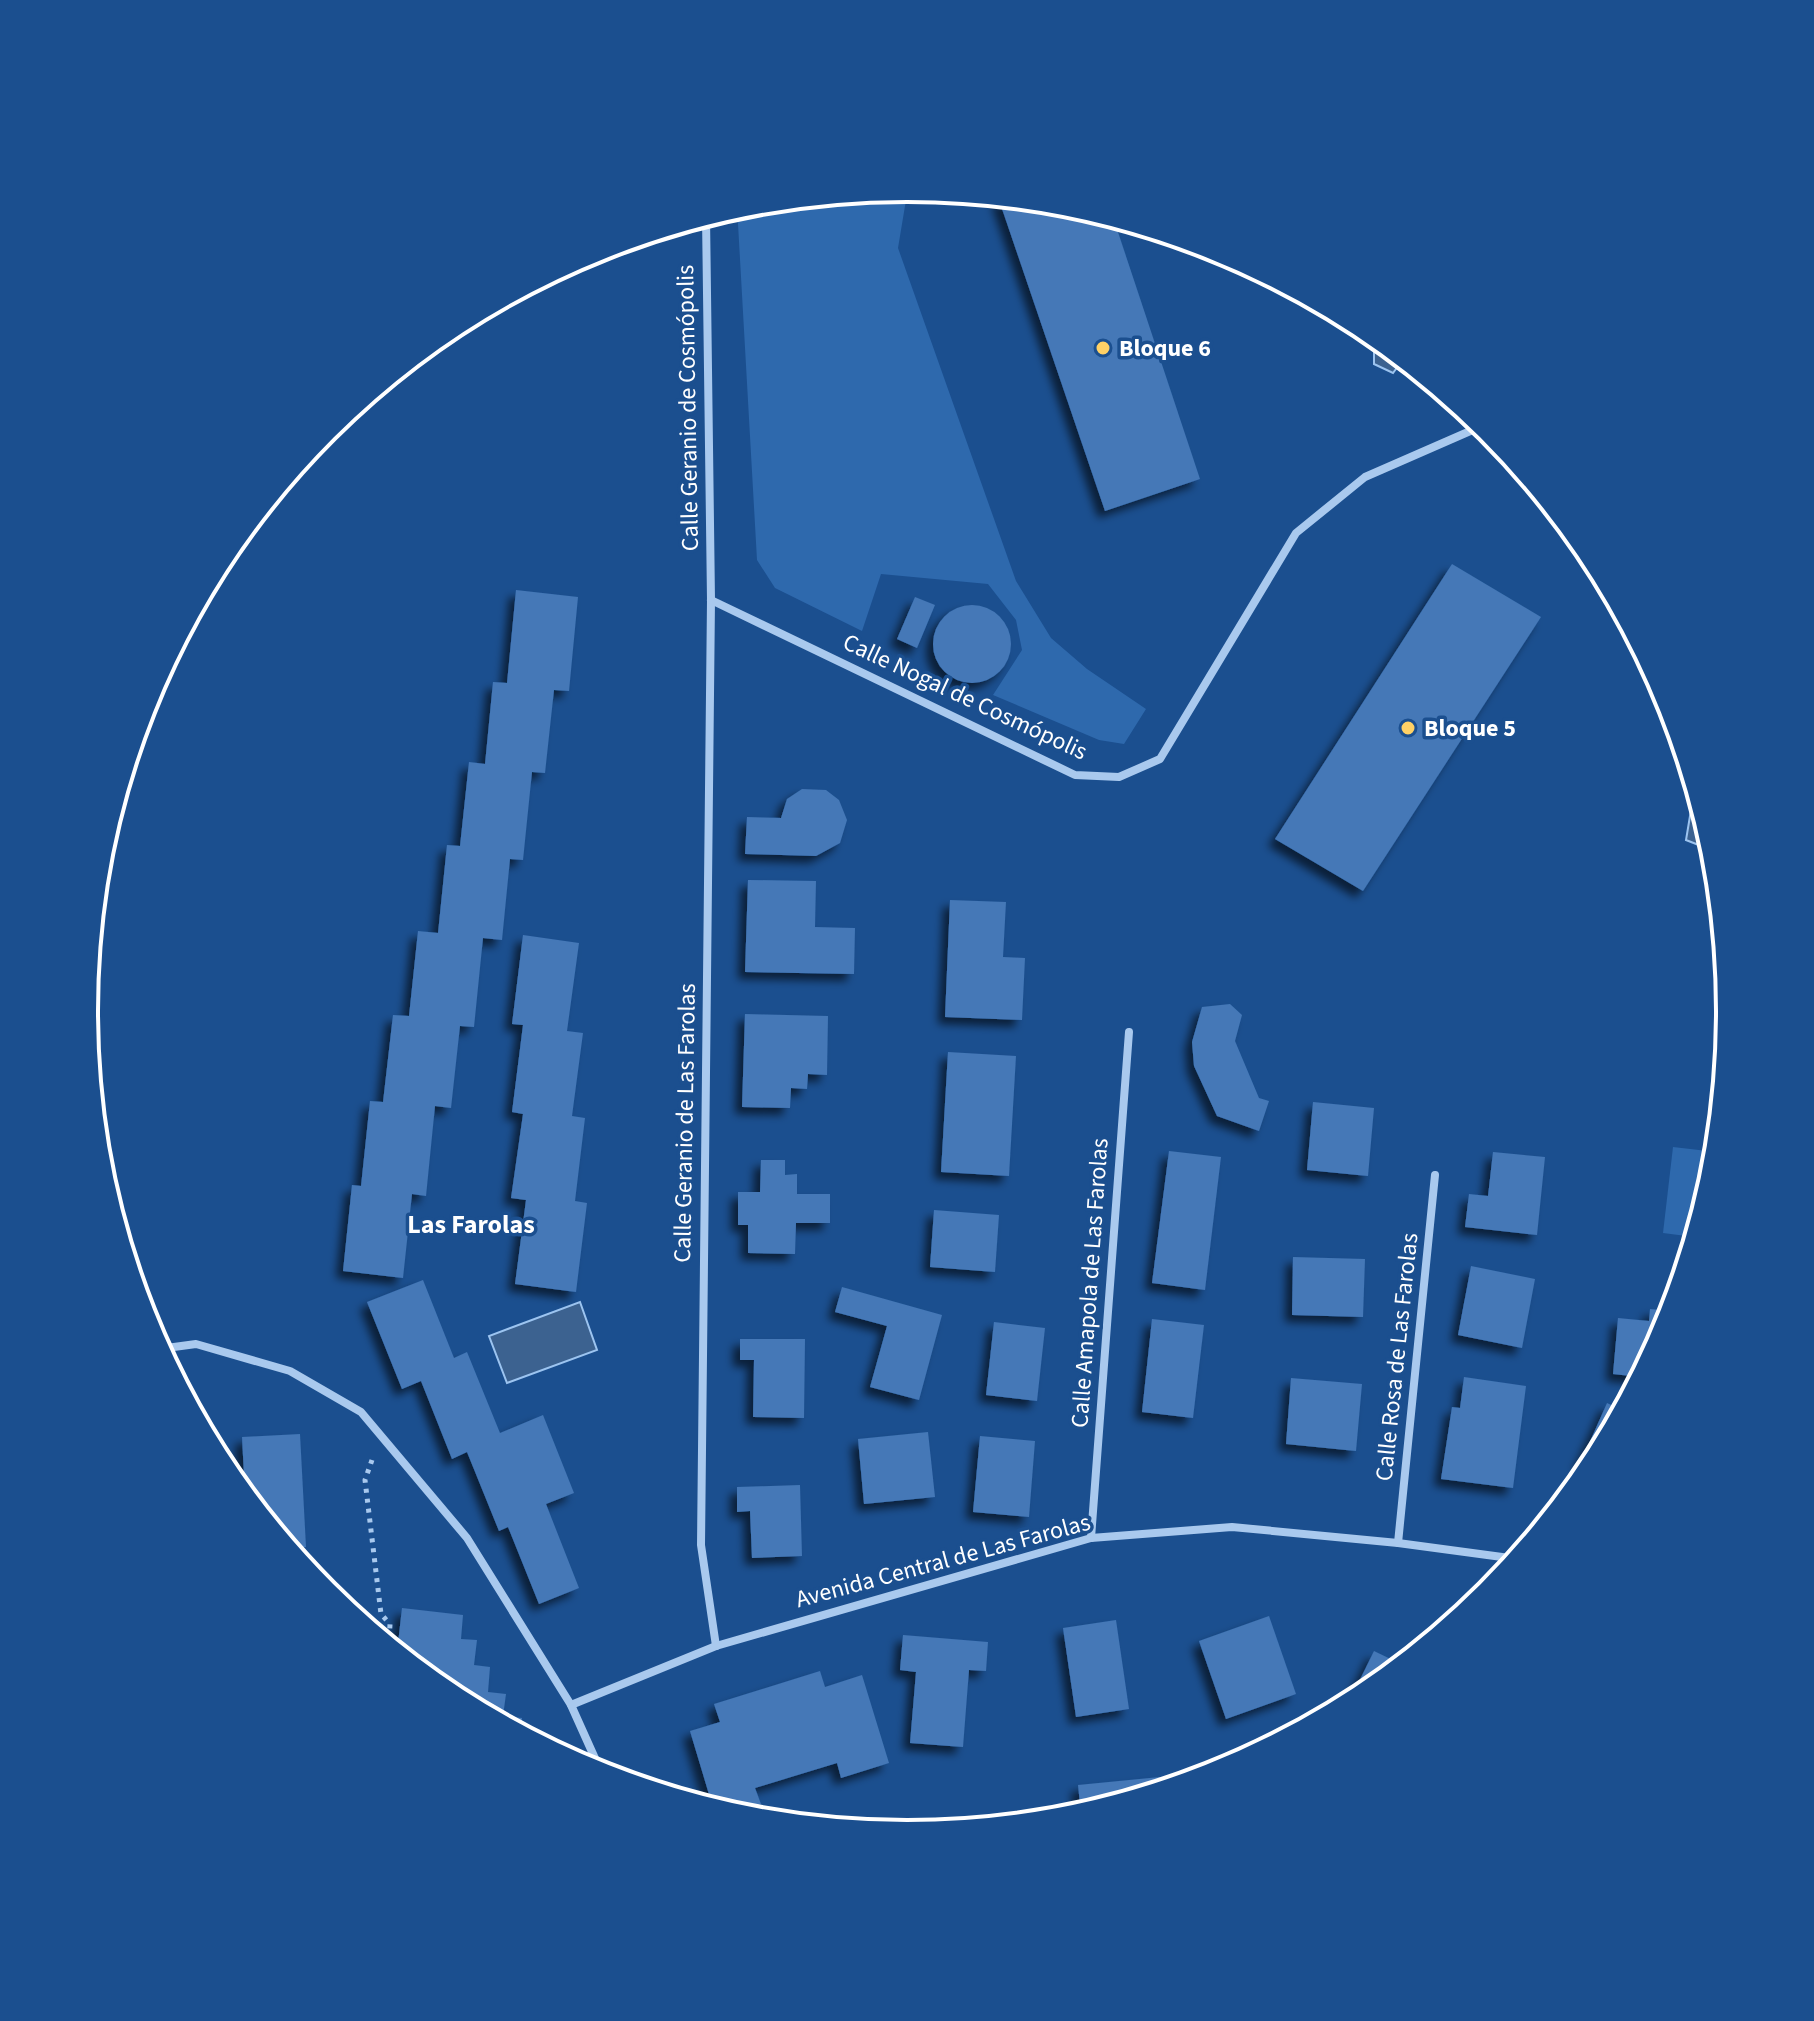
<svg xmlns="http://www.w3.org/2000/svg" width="1814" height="2021" font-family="'Source Sans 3',sans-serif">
<defs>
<filter id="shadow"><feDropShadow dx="-7" dy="7" stdDeviation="4" flood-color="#0009"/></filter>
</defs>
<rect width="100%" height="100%" fill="#1b4f8f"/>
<g fill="#2e69ad">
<path d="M908 188 898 248 1016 581 1051 638 1087 669 1146 709 1124 744 1099 740 993 695 1022 650 1016 620 988 584 881 574 862 631 775 588 757 560 737 206Z"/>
<path d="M1673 1147 1716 1152 1714 1172 1694 1237 1663 1233Z"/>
</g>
<g fill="#3c6290" stroke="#9cc4f0" stroke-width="2">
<path d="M1374 334 1404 358 1393 373 1374 364Z"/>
<path d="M1702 809 1714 850V851L1686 840 1691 810Z"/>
<path d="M580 1302 597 1350 507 1383 489 1336Z"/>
</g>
<g fill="#4478b7" filter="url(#shadow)">
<path d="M998 197 1068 203 1113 217 1200 479 1105 511Z"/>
<path d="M1452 564 1541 617 1363 891 1275 839Z"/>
<path d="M516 590 578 597 569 691 554 690 545 773 532 772 523 860 510 859 502 940 483 938 474 1027 460 1026 451 1108 435 1106 426 1196 412 1194 403 1278 343 1271 352 1185 361 1186 370 1101 383 1102 393 1015 409 1016 418 931 438 933 447 845 460 846 469 762 485 764 493 682 507 683Z"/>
<path d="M915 597 935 605 917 648 897 639Z"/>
<circle cx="972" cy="644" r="39"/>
<path d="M802 789 826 790 839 800 847 820 840 843 816 856 745 854 747 817 781 818 787 799Z"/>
<path d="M748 880 816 881 815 927 855 928 854 974 745 972Z"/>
<path d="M950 900 1006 902 1003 957 1025 958 1022 1020 945 1017Z"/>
<path d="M523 935 579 943 567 1031 583 1033 572 1116 585 1118 575 1201 587 1203 576 1292 515 1284 526 1200 511 1198 523 1114 512 1112 523 1025 512 1024Z"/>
<path d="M1230 1004 1242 1015 1235 1041 1259 1098 1269 1101 1259 1131 1217 1116 1194 1066 1192 1042 1202 1007Z"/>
<path d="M745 1014 828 1016 827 1075 808 1074 807 1089 791 1088 790 1108 742 1107Z"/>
<path d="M948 1052 1016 1056 1009 1176 941 1172Z"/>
<path d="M1313 1102 1374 1108 1368 1176 1307 1170Z"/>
<path d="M1169 1151 1221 1157 1205 1290 1152 1283Z"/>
<path d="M1493 1152 1545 1157 1537 1235 1465 1227 1469 1194 1488 1196Z"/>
<path d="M761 1160H785V1175L797 1174V1194H830V1223H796L795 1254 748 1253V1225H738V1192H760Z"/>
<path d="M934 1210 999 1215 995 1272 930 1267Z"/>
<path d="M1293 1257 1365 1259 1363 1317 1292 1315Z"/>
<path d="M1471 1266 1535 1279 1522 1348 1458 1335Z"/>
<path d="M423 1280 454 1358 467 1352 500 1433 543 1415 574 1493 546 1504 579 1588 539 1604 508 1527 499 1531 467 1452 452 1459 421 1381 402 1389 367 1302Z"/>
<path d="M842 1287 942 1315 919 1400 870 1387 887 1326 835 1312Z"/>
<path d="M1650 1309 1672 1311 1640 1377 1613 1374 1618 1318 1649 1321Z"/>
<path d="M1152 1319 1204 1325 1193 1418 1142 1412Z"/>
<path d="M994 1322 1045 1328 1037 1401 986 1395Z"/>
<path d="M740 1339H805L804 1418 753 1417 754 1360H740Z"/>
<path d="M1464 1377 1526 1386 1513 1488 1441 1479 1452 1407 1460 1408Z"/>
<path d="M1291 1378 1362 1384 1356 1451 1286 1444Z"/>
<path d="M1607 1403 1622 1410 1591 1469 1580 1464Z"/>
<path d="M928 1432 935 1497 864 1504 858 1439Z"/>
<path d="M300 1434 306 1547 289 1548 245 1494 242 1437Z"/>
<path d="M980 1436 1035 1441 1029 1517 973 1512Z"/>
<path d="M800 1485 802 1556 752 1558 750 1511 737 1512V1487Z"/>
<path d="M402 1608 463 1615 461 1639 477 1640 474 1665 490 1667 488 1692 506 1694 503 1716 522 1718 521 1733 449 1695 423 1673 424 1663 410 1662 397 1652Z"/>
<path d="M1269 1616 1296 1694 1226 1719 1199 1641Z"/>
<path d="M1116 1620 1129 1709 1076 1717 1063 1628Z"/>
<path d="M903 1635 988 1642 986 1671 969 1670 963 1747 910 1743 916 1672 900 1670Z"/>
<path d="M1374 1651 1401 1664 1348 1704Z"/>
<path d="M820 1671 825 1687 862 1675 889 1763 841 1778 837 1763 755 1788 761 1804 735 1814 701 1804 711 1801 690 1731 720 1722 714 1704Z"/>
<path d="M1160 1777 1161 1789 1081 1814 1078 1785Z"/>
<path d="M1009 1820V1823L932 1831V1828Z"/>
</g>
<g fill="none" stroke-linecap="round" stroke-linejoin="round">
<path stroke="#a9c9ee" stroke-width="5" stroke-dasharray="4 6" stroke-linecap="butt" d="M372 1460 365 1480 381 1614 390 1624 389 1645"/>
<g stroke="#a9c9ee" stroke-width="8">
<path d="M706 216 711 600 701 1545 716 1646"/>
<path d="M711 600 1075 775 1119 777 1160 759 1296 533 1365 477 1484 425"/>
<path d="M159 1349 196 1344 290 1371 361 1412 467 1538 571 1705 602 1774"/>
<path d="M1091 1538 1129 1032"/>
<path d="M1398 1543 1435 1175"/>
<path d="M571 1705 716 1646 1091 1538 1232 1527 1398 1543 1517 1559"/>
</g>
</g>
<g fill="#ffd166" stroke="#1b4f8f" stroke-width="3">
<circle cx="1103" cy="348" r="8"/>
<circle cx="1408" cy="728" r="8"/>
</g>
<g text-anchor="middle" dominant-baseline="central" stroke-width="7" stroke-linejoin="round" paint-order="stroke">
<g font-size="24" font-weight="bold" fill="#fff" stroke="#1b4f8f" text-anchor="start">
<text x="1119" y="348">Bloque 6</text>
<text x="1424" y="728">Bloque 5</text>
</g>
<g font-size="24" fill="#fff" stroke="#1b4f8f">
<text transform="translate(688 408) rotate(-91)">Calle Geranio de Cosmópolis</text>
<text transform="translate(965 697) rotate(25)">Calle Nogal de Cosmópolis</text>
<text transform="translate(685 1123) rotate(-89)">Calle Geranio de Las Farolas</text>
<text transform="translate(1090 1283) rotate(-86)">Calle Amapola de Las Farolas</text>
<text transform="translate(1397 1357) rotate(-84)">Calle Rosa de Las Farolas</text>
<text transform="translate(943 1561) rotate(-15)">Avenida Central de Las Farolas</text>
</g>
<g font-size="26" font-weight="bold" fill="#fff" stroke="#1b4f8f">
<text x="471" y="1224">Las Farolas</text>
</g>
</g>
<path d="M0 0H1814V2021H0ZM98 1011a809 809 0 1 1 1618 0a809 809 0 1 1-1618 0Z" fill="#1b4f8f" fill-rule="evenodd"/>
<path fill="none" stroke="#fff" stroke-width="4" d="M98 1011a809 809 0 1 1 1618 0a809 809 0 1 1-1618 0Z"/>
</svg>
